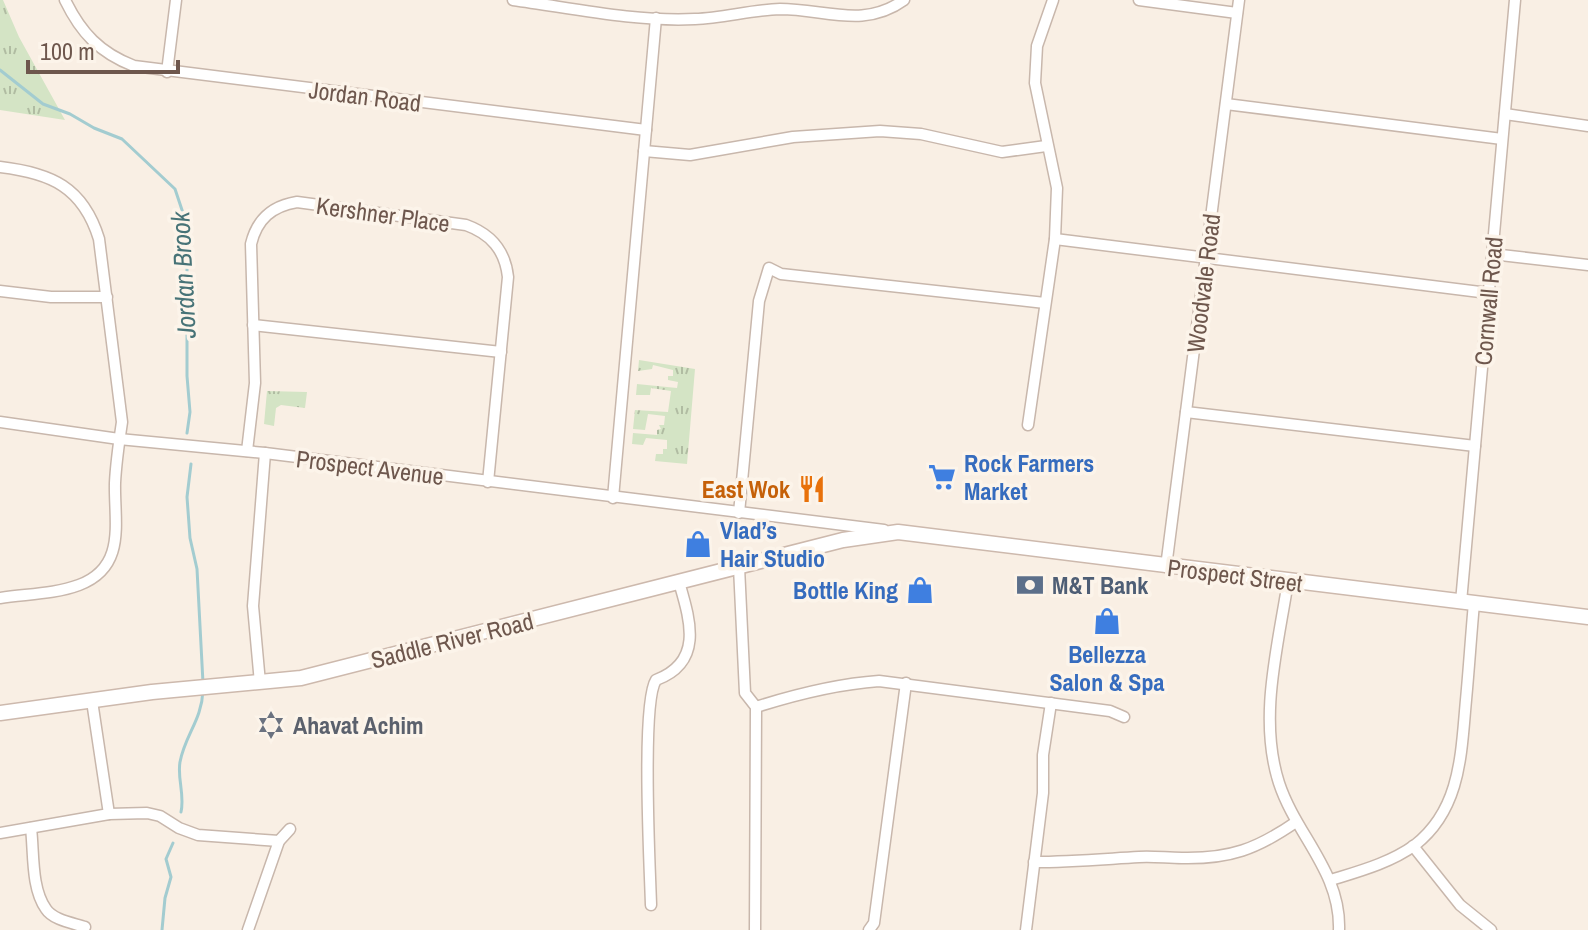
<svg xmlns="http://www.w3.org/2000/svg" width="1588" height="930" font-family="'Archivo Narrow',sans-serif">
<defs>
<pattern id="grass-tufts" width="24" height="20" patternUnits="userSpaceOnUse" patternTransform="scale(2)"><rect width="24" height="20" fill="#d4e4c5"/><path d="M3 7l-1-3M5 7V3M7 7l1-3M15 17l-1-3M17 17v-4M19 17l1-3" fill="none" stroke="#b0bca2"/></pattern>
</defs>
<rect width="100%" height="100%" fill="#f9efe4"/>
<g fill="url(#grass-tufts)">
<path d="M0 0H3L19 37 65 120 0 110Z"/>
<path d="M639 360 695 369 687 464 655 461 656 454H663V449H667V440L646 438 643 445 632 444 633 433 657 435V430L661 429 659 425H664L665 416 648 414 645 430 633 429 635 410 668 412 671 391 651 388 650 395H636L637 384 677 388 678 382 668 380V376H673V370L653 365 652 369 638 371Z"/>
<path d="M267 391 307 392 305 408 281 405 276 408 274 426 264 424Z"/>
</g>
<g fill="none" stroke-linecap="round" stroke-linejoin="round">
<g stroke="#a3ccd0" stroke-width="3">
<path d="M0 70 43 104 70 114 94 128 122 139 175 189 184 216 187 258V376L190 412 187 433"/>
<path d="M191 464 187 497 190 538 197 569 203 683"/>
<path d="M181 812C185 795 177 778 180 762 185 735 202 720 203 690"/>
<path d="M162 930 165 898 171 877 166 859 173 843"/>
</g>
<g stroke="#c8b7ac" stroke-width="13">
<g id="street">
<path d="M65 0C81 33 100 53 134 66L646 130"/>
<path d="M513 0C572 8 635 22 695 19 723 18 751 10 780 9 825 9 864 29 904 0"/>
<path d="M1139 0 1237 13"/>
<path d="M167 72 176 0"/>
<path d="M1226 104 1502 139"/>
<path d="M1505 114 1588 126"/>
<path d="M644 151 690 155 793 137 880 131 921 134 1002 152 1046 146"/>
<path d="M0 167C51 173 83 187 99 239L122 422C119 442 116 462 115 483 114 522 127 567 79 585 55 594 25 594 0 598"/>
<path d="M1055 239 1488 293"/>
<path d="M1492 254 1588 265"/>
<path d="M0 291 51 297H107"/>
<path d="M253 325 501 352"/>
<path d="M1186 412 1475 446"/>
<path d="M0 422 119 439 265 453 884 530"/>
<path d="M1028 425 1055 239 1057 188 1035 83 1037 46 1053 0"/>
<path d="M247 451 255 383 251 244C257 219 272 206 297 202L466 225C491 234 505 250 508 277L488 482"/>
<path d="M613 498 656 18"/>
<path d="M739 513 759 301 769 268 781 274 1045 303"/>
<path d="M739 567 745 693 756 707 755 930"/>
<path d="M1166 567 1239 0"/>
<path d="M1288 581C1278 647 1258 718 1279 783 1296 835 1341 872 1339 930"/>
<path d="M1461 602 1515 0"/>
<path d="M260 683 253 606 265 453"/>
<path d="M92 701 109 814"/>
<path d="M756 707C797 694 837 684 879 681L1110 711 1124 717"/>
<path d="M31 828C34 853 31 888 46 909 53 920 73 923 85 927"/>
<path d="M0 833 109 814 147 813 160 816 179 828 198 835 279 841"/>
<path d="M1413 846 1460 905 1491 930"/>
<path d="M1034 862C1070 862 1104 859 1139 857 1153 856 1167 858 1182 858 1230 859 1257 849 1296 822"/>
<path d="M1331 880C1360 871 1390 863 1415 845 1461 809 1461 754 1466 700 1469 668 1471 636 1474 603"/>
<path d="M651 905C650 869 641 703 656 680 704 662 690 620 679 582"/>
<path d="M248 930 279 841 290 829"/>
<path d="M869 930 874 923 906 683"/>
<path d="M1026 930 1043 793V755L1051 703"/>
</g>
</g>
<g stroke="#cdb9ad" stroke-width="17">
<path id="secondary" d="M0 713 152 692 301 678 843 540 898 532 1588 617"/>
</g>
<use href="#street" stroke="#fff" stroke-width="10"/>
<use href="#secondary" stroke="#fff" stroke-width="14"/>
</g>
<defs>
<g id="supermarket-bare" transform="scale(2.16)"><path d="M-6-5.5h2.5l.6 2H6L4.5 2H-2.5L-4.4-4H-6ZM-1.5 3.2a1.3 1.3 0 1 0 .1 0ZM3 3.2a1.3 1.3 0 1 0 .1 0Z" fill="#3f7fe0" stroke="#fcf4ea" stroke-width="2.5" paint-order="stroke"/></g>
<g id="restaurant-bare" transform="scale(2.16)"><path d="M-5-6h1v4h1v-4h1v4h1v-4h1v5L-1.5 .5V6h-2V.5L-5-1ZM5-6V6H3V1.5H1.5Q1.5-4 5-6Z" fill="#e8710a" stroke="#fcf4ea" stroke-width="2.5" paint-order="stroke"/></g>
<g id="shop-bare" transform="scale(2.16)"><path d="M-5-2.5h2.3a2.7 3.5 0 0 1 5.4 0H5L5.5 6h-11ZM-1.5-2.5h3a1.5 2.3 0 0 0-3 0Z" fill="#3f7fe0" stroke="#fcf4ea" stroke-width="2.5" paint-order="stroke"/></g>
<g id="bank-bare" transform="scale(2.16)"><path d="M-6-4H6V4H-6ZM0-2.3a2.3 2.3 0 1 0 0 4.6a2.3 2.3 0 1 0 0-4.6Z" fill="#5c6f8a" stroke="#fcf4ea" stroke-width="2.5" paint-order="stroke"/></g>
<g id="synagogue-bare" transform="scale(2.16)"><path d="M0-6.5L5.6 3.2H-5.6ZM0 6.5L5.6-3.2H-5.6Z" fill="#6b7280" stroke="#fcf4ea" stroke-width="2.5" paint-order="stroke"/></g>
</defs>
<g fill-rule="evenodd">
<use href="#supermarket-bare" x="942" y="477"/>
<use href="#restaurant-bare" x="812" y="489"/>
<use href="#shop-bare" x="698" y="544"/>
<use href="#bank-bare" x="1030" y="585"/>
<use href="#shop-bare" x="920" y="590"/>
<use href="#shop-bare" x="1107" y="621"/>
<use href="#synagogue-bare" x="271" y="725"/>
</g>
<g text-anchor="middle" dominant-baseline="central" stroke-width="7" stroke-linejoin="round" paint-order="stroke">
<g font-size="24" fill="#6e574d" stroke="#fcf4ea">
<text transform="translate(365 96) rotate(7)">Jordan Road</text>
<text transform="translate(383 214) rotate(8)">Kershner Place</text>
<text transform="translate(1203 283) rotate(-83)">Woodvale Road</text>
<text transform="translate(1488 301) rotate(-85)">Cornwall Road</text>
<text transform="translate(370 467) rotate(7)">Prospect Avenue</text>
<text transform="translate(1235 575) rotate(7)">Prospect Street</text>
<text transform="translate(452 640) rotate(-14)">Saddle River Road</text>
</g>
<g font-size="24" font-weight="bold" fill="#366cbe" stroke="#fcf4ea" text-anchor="start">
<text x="964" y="463">Rock Farmers<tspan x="964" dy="28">Market</tspan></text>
<text x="720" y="530">Vlad’s<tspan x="720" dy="28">Hair Studio</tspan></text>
<text x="898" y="590" text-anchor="end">Bottle King</text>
<text x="1107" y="654" text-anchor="middle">Bellezza<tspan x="1107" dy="28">Salon &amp; Spa</tspan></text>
</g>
<g font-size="24" font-weight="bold" fill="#c56008" stroke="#fcf4ea" text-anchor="end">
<text x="790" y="489">East Wok</text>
</g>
<g font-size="24" font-weight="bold" fill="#4e5e75" stroke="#fcf4ea" text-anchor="start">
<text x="1052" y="585">M&amp;T Bank</text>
</g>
<g font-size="24" font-weight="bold" fill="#5b616d" stroke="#fcf4ea" text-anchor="start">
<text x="293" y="725">Ahavat Achim</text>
</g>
<g font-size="26" font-style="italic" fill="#477377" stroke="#fcf4ea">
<text transform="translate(183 275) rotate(-93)">Jordan Brook</text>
</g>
</g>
<path d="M28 60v12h150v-12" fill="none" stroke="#6e574d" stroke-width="4"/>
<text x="40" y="60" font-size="24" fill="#6e574d" stroke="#fcf4ea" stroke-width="6" paint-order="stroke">100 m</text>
</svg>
